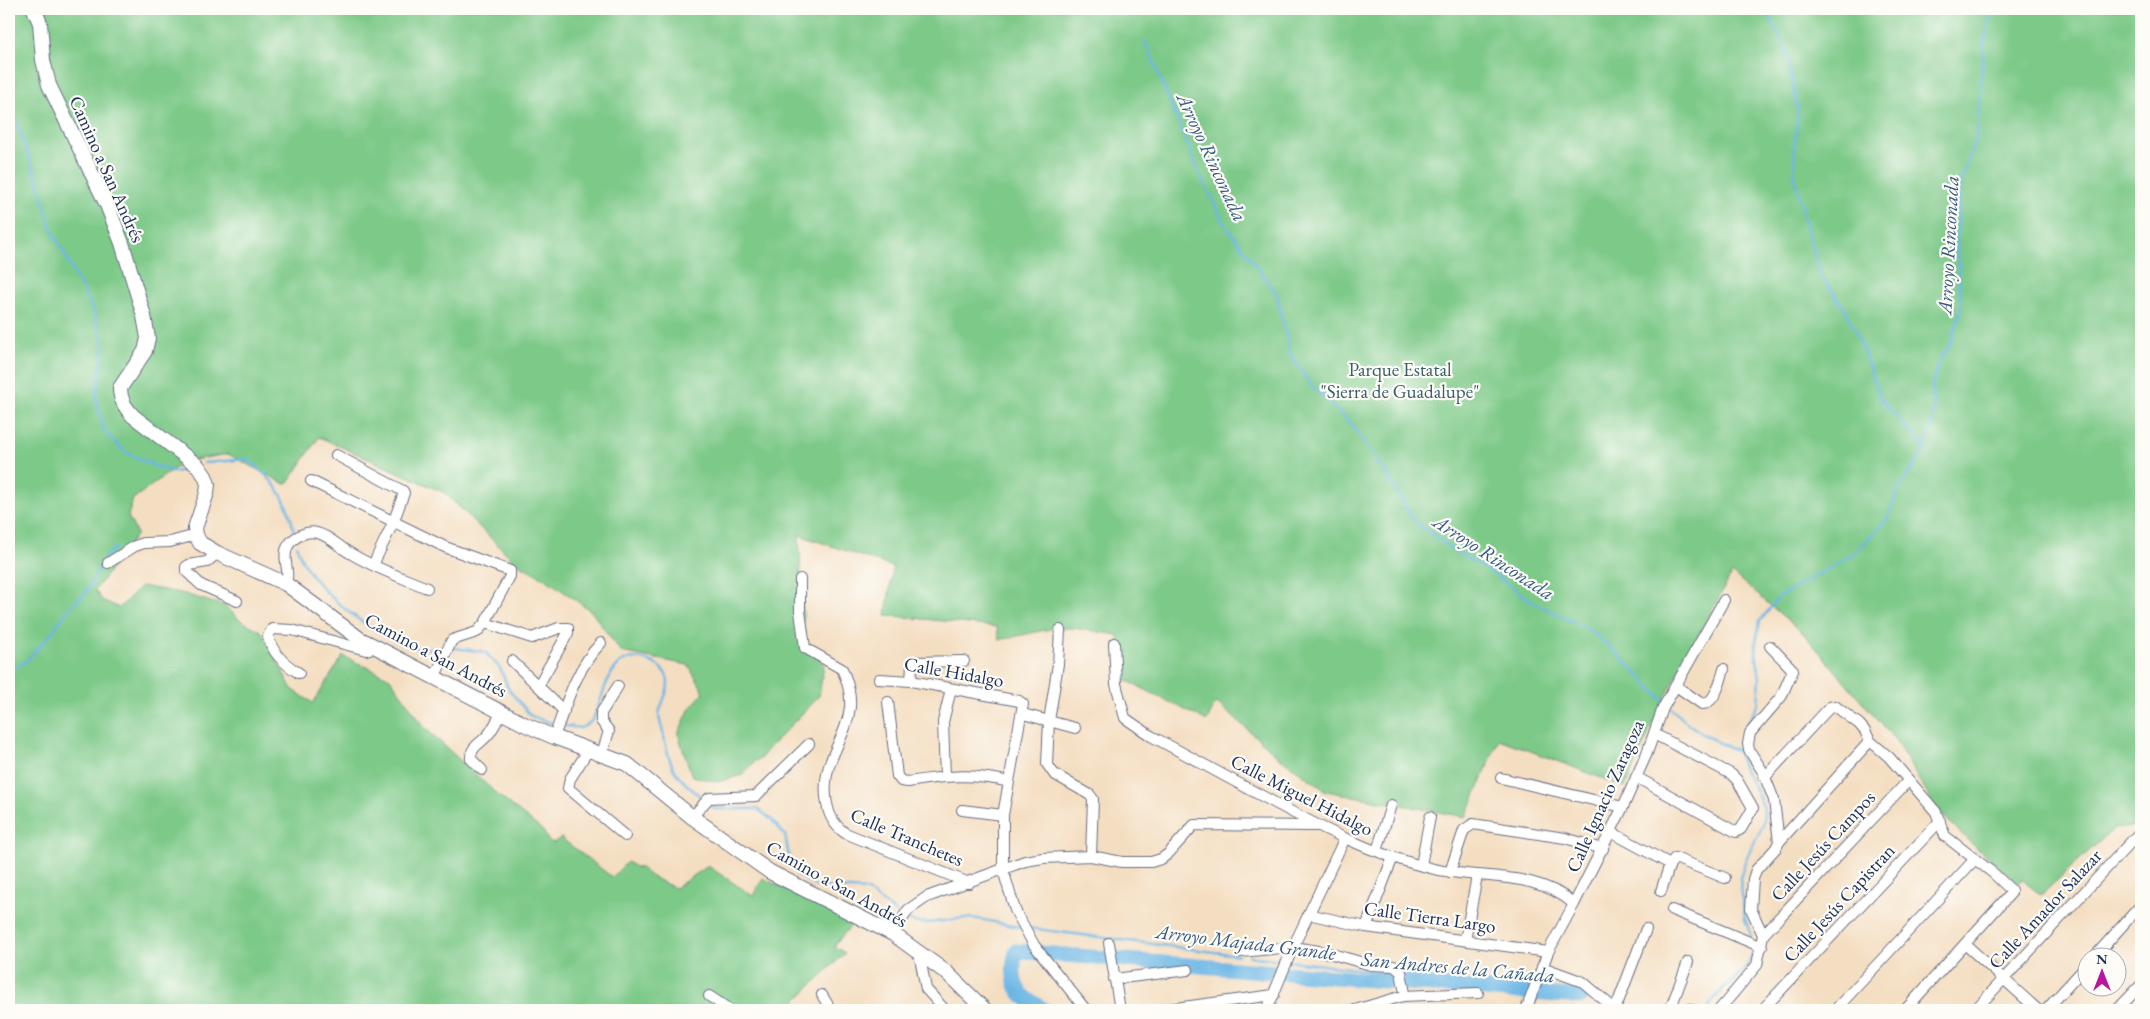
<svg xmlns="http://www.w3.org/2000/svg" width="2150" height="1019" font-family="'EB Garamond',serif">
<rect width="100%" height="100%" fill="#fdfcf7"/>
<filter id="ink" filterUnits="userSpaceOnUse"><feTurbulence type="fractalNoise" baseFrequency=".02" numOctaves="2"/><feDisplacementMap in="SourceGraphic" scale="10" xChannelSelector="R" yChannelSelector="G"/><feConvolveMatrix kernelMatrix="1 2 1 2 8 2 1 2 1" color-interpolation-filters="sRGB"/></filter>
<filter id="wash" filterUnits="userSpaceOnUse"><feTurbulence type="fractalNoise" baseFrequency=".0096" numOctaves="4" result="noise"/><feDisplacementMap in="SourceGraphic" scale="20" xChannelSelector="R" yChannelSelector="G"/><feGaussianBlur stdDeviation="1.12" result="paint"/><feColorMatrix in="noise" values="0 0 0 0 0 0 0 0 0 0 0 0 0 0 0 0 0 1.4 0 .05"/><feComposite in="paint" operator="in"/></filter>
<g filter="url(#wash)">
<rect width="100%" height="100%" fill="#f4dec1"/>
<path fill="#7dc988" stroke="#4c7c73" d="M9 9H2141V826L2113 829 2041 895 2022 880 2018 882 1975 847 1937 810 1895 740 1804 634 1732 573 1661 705 1625 787 1499 739 1466 817 1326 791 1279 757 1216 702 1207 721 1124 679 1118 635 1073 628H1055L999 640 997 627 886 615 893 567 799 535 804 639 824 664 819 696 771 746 760 759 754 762 742 775 718 782 692 776 678 734 690 708 704 692 688 665 621 652 591 611 547 580 515 562 445 493 319 437 288 483 285 484 228 454 194 460 190 457 133 499 128 516 137 534 95 590 102 600 119 608 141 586 181 593 225 606 240 620 261 631 292 689 313 703 343 656 390 678 425 728 498 795 543 831 548 840 553 843 561 838 612 877 627 862 637 868 639 867 652 877 675 888 708 866 753 896 763 878 853 923 834 946 845 953 786 1010H776L769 1002 747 1010H9Z"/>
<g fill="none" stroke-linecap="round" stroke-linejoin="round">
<g stroke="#6db7e5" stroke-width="2.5">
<path d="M1766 9 1786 50 1798 110 1794 152 1795 176 1805 223 1822 277 1845 309 1855 329 1881 399 1925 448"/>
<path d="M1145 41 1198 170 1224 223 1277 294 1290 354 1311 385 1351 424 1386 473 1414 521 1453 550 1485 568 1533 602 1590 630 1616 652 1664 701"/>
<path d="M9 103 40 187 51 228 93 310 104 347 96 397 104 431 125 452 155 466 175 472 191 468"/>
<path d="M204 463 247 459C274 479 288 498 294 532"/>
<path d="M297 546C305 586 378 640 416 648 423 650 432 648 439 648"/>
<path d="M454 648 485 652 500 668 509 690 531 716 552 723"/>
<path d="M9 670 25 662 50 635 70 607 85 594 105 557 116 547"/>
<path d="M1668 705C1689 727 1710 740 1738 751"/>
<path d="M565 726 581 728C585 726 590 723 593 719 602 702 604 678 619 664 632 652 661 661 667 677 671 690 661 702 659 714 659 721 663 730 664 737 671 770 674 775 700 796"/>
<path d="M711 805 715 809H758L771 819 785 835 789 857 797 875 817 887 866 890 897 913"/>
<path d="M909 920C923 927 950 919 966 918 985 918 1002 925 1020 927"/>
<path d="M1028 928 1238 955"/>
<path d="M1751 936 1745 919 1740 878 1746 859 1763 825 1764 808 1753 785 1744 770 1738 751 1743 732 1758 704 1760 678 1755 647 1760 621 1780 596 1854 554 1887 519 1900 487 1925 449 1931 428 1934 408 1932 386 1939 361 1951 343 1961 310 1957 242 1961 181 1977 135 1984 42 1992 9"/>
<path d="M1249 956 1286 961"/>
<path d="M1291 961 1397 974"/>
<path d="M1405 975 1531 991"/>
<path d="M1537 992 1581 997"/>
<path d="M1708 1010C1715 988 1754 972 1752 950"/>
</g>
<path stroke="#6db7e5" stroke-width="15" d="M1044 1010C1039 1005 1033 1003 1027 999 1011 988 1012 968 1016 951L1581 997"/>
</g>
</g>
<g filter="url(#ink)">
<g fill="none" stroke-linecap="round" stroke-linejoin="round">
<g stroke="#676c81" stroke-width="12">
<g id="street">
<path d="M336 455 403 491 404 493 393 523 373 565"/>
<path d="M311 481 445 547 510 571V576L485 623 477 632 452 640 435 676"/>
<path d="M217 553 207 562 189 565 186 567V571L201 585 237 601"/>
<path d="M108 563 135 546 144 543 170 542 196 535"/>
<path d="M800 579V611L805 648 842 669C847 680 851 695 850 707 846 743 819 761 827 804 829 816 835 826 845 833L969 883"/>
<path d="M286 584C291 572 281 557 288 546 293 537 307 530 317 533 330 536 339 547 350 553 374 568 401 577 427 588"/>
<path d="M485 623 532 638 559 628H568V633L538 686"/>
<path d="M1060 630 1058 664 1049 721 1047 764 1054 774 1090 795 1093 799 1091 856"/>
<path d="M1114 643 1116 684 1125 718 1151 736C1189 756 1226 777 1264 797 1319 827 1373 855 1434 869 1481 880 1536 870 1574 904"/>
<path d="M512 661 564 711"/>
<path d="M299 673C284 664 272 653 268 636L272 629 292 630 366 650 376 647"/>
<path d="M879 679 911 681 1019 701 1023 704 1003 815V870L1015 910 1034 945 1086 1010"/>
<path d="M911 681 912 665 914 662 964 661"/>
<path d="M1676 686 1702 704C1715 704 1721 680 1724 669"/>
<path d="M888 702 897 776 901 781 908 782C944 776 972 773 1009 782"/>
<path d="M1023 714 1075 728"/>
<path d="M554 737C566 705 576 668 601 643"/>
<path d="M589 749 570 779 568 788 625 836"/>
<path d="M602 754 609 731 601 721V713L618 686"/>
<path d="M482 770 471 759C470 747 480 744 487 736 493 730 497 720 502 712"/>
<path d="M945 776 943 722 951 689"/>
<path d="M1636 777 1736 832 1741 829 1753 808 1737 780 1731 774 1654 734"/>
<path d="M1765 777 1830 707 1835 706 1859 724 1865 731 1870 741 1889 757 1936 812 1945 836 1993 873 2011 890V893L1905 1010"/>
<path d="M1501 778 1623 807"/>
<path d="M962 810 1003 815"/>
<path d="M692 817 709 798 756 796 809 744"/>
<path d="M1611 832 1670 864"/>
<path d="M1779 842 1870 741"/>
<path d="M1377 851 1391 805"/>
<path d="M1421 865 1430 817"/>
<path d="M1450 872 1464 830 1473 824 1565 838 1603 849"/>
<path d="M1661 891 1670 864 1675 858 1725 878"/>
<path d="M1672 910 1762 947"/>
<path d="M1308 914 1366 927 1548 952"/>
<path d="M1366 927 1393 857"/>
<path d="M893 934 908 910 927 897 1025 861 1043 858 1091 856 1122 862H1151L1161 859 1168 854 1194 825 1316 826"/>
<path d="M1763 935 1908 781"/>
<path d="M1465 940 1477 876"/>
<path d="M1109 943 1120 1010"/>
<path d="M1966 945 2038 1010"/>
<path d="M1241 952 1293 947 1325 952 1371 965 1394 966 1401 972 1404 988"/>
<path d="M919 953 926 989 945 1010"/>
<path d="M2095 956 2141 905"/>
<path d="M1542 967 1583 982 1616 1010"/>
<path d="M1114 979 1188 970"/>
<path d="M822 995 831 1010"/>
<path d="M709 996 730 1010"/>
<path d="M1690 1009V1010"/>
<path d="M1160 1010 1274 995"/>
<path d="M1267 1010 1293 947 1344 840"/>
<path d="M1355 1010 1403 996 1478 993"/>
<path d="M1526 1010 1548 952 1574 904 1623 807 1647 753 1663 708 1724 600"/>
<path d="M1615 1010 1646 929"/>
<path d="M1670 1010 1688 962"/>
<path d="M1719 1010 1757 965 1763 935 1751 909 1753 879 1756 870 1776 848 1779 842 1774 800 1763 772 1749 750 1748 744 1750 733 1781 697 1793 670 1770 646"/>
<path d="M1762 1010 1940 821"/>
<path d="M1835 1010 1975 859"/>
<path d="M1975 1010 2141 831"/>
<path d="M2046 1010 2088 964"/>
<path d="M2117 1010 2141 985"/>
</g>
</g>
<g stroke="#676c81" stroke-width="16">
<path id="secondary" d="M34 9 40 23 43 60 49 85 107 205 122 243 144 316 148 338 145 351 120 388C120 400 125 407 133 416L198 466 205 476 208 484 207 493 195 528 196 535 200 543 217 553 286 584 360 639 376 647 526 725 554 737 627 764 692 817 770 872 893 934 947 973 985 1010"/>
</g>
<use href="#street" stroke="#fff" stroke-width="10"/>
<use href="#secondary" stroke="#fff" stroke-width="14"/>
</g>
</g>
<g text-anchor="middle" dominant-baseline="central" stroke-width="4.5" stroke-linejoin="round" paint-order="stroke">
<g font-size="19" fill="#1b2f5e" stroke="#fdfcf7">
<text transform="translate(107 169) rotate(66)">Camino a San Andrés</text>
<text transform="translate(436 655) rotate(28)">Camino a San Andrés</text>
<text transform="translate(954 672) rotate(10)">Calle Hidalgo</text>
<text transform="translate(1302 795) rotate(27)">Calle Miguel Hidalgo</text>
<text transform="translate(1605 796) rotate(-66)">Calle Ignacio Zaragoza</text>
<text transform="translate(907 837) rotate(23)">Calle Tranchetes</text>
<text transform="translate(1823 846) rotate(-47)">Calle Jesús Campos</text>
<text transform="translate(837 884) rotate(29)">Camino a San Andrés</text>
<text transform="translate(1839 903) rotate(-47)">Calle Jesús Capistran</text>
<text transform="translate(2045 909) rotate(-47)">Calle Amador Salazar</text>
<text transform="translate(1430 917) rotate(8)">Calle Tierra Largo</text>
</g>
<g font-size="19" fill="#385d6b" stroke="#fdfcf7">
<text x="1400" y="369">Parque Estatal<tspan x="1400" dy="22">"Sierra de Guadalupe"</tspan></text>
</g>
<g font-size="20" font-style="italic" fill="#345886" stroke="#fdfcf7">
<text transform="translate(1212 157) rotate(65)">Arroyo Rinconada</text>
<text transform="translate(1948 245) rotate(-87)">Arroyo Rinconada</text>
<text transform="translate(1494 557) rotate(33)">Arroyo Rinconada</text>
<text transform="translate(1246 942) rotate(7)">Arroyo Majada Grande</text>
<text transform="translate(1458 967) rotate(5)">San Andres de la Cañada</text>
</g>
</g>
<rect width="2150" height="1019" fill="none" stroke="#fdfcf7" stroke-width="30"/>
<g transform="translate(2102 972)"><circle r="24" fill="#fdfcf7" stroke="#a3aaba"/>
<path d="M0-4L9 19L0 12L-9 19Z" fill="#b5179e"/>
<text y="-8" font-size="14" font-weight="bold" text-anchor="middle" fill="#1b2f5e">N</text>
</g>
</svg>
